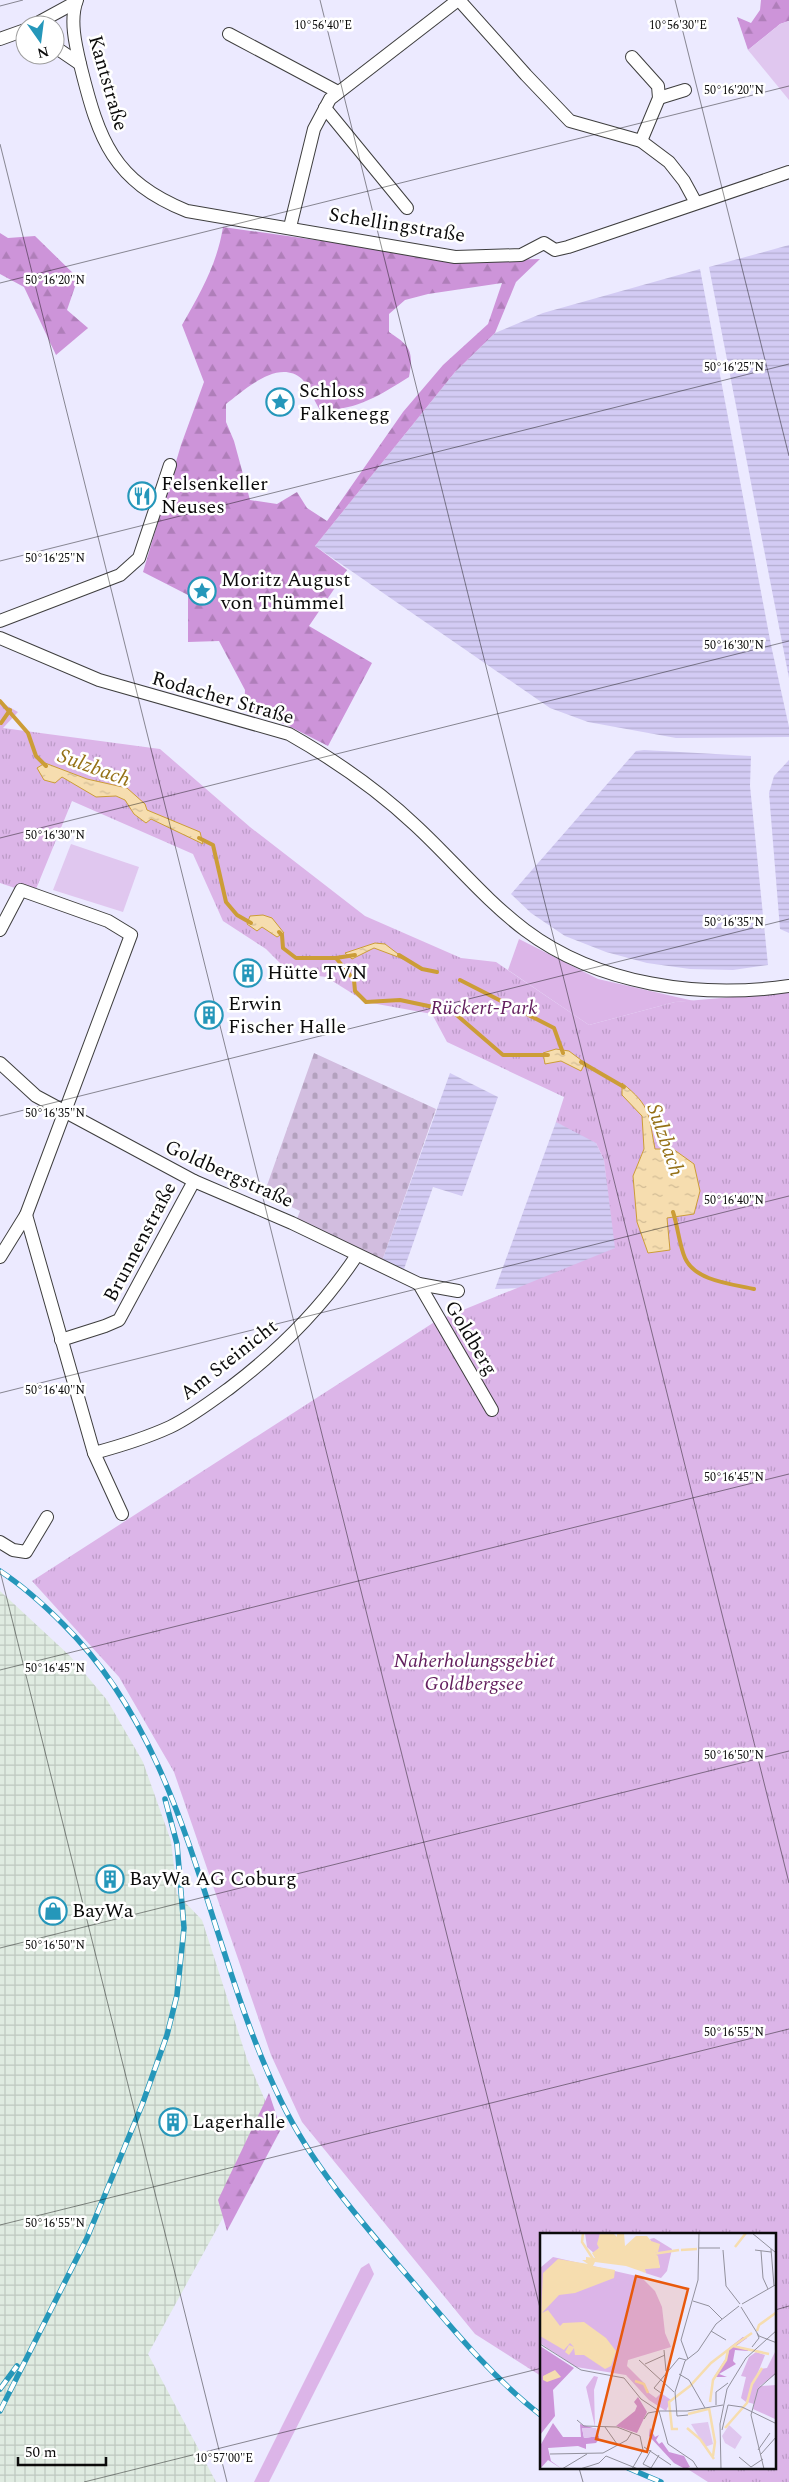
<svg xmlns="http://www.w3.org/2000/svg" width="789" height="2482" font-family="Spectral,serif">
<defs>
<pattern id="industrial-grid" width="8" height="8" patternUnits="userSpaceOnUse" patternTransform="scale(1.25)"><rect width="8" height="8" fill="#dfebe1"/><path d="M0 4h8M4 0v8" fill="none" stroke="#bec8c0"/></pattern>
<pattern id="farmland-rules" width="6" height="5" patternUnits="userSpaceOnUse" patternTransform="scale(1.25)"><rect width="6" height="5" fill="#d3cbf4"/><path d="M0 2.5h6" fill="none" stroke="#b4add0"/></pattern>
<pattern id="forest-firs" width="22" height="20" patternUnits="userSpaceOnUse" patternTransform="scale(1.25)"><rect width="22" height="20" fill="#cd94d9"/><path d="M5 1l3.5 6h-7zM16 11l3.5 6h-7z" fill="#af7eb9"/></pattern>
<pattern id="cemetery-stones" width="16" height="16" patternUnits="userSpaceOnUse" patternTransform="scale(1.25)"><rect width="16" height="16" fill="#d2bddf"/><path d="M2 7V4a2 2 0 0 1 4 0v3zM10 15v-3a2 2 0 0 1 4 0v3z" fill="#b3a1be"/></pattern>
<pattern id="park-tufts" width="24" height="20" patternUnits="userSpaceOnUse" patternTransform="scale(1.25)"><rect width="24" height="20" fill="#dcb5e8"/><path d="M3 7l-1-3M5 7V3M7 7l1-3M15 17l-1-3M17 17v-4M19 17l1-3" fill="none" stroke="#bb9ac6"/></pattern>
<pattern id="water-ripples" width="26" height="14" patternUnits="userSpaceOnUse" patternTransform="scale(1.25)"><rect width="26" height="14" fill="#f6ddaf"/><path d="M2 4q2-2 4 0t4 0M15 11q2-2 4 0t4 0" fill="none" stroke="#d2bc95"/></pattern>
</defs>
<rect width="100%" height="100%" fill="#eceaff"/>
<path fill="url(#industrial-grid)" d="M0 1591 70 1656 107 1700 143 1762 171 1841 177 1894 202 1920 247 2059 275 2123 148 2354 216 2482H0Z"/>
<g fill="url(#farmland-rules)">
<path d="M789 245V678L709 267Z"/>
<path d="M700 269 771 645 789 727V737L676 738 588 722 550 708 315 546 455 372 495 333 543 313Z"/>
<path d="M644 750 751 756 750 786 768 965 733 970 690 969 647 963 606 952 565 936 531 913 511 894 636 751Z"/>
<path d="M789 760V933L780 929 769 793 774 776Z"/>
<path d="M450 1073 498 1097 462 1196 433 1187 404 1269 382 1261Z"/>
<path d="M556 1122 581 1133 596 1143 604 1160 616 1248 522 1288 495 1289Z"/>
</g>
<g fill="#dcb5e8">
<path d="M519 939 598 979 694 1001 675 1002 589 1025 508 970Z"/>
<path d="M369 2263 374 2274 269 2482H254L361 2268Z"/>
</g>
<g fill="url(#forest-firs)" fill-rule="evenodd">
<path d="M761 0H789V21L780 24 748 50 737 17 751 23 760 10Z"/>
<path d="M223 227 464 261 540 259 516 282 495 333 455 372 315 546 347 570 309 626 372 663 328 746 285 724 244 711 245 690 219 641 188 642V595L143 572 181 445 204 382 182 325C201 292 217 264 223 227ZM502 283 488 324 443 365 403 412 327 521 307 508 297 492 277 504 250 500 234 441 226 422V404C245 390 278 358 302 379 309 386 314 401 320 410 356 411 380 395 409 377 414 350 410 346 389 332V314L405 300 428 294Z"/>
<path d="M0 233 8 238 35 236 78 278 67 310 88 328 56 355 24 287 0 274Z"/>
<path d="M269 2093 281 2129 227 2231 218 2200Z"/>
</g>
<path fill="url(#cemetery-stones)" d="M314 1053 436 1109 382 1261 297 1219 300 1211 264 1194Z"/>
<path fill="url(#park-tufts)" d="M0 702 18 712 3 728 160 749 250 827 365 916 461 958 496 962 589 1025 675 1002 789 992V2482H708L686 2468H775V2234H542L541 2376 475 2334 302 2122 271 2055 174 1772 119 1677 32 1581 436 1321 615 1248 604 1160 596 1143 556 1122 564 1097 447 1042 432 1014 366 1002 326 977 289 972 266 949 223 921 193 854 72 801 36 889 21 890 0 883Z"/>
<g fill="#e0c7ef">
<path d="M789 21V100L748 50 780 24Z"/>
<path d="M71 844 139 867 123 912 53 890Z"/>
</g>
<g fill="url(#water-ripples)" stroke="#cc9d37">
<path d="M45 763 87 779 127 788 145 804 147 810 200 832 203 844 151 819 146 823 134 814 125 800 116 796 96 797 62 777 55 783 44 780 37 768Z"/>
<path d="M263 915 272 918 284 933 277 937 262 927 257 931 247 924 250 916Z"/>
<path d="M375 943 385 944 406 960 374 948 352 959 345 953Z"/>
<path d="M556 1049 569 1051 585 1063 581 1071 561 1061 545 1064 543 1053Z"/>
<path d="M622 1083C652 1107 648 1114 655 1149H673L694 1164 700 1191 694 1214 667 1218 670 1250 648 1253 637 1222 633 1176 644 1149 642 1116 622 1095Z"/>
</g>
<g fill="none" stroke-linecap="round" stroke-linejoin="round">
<g stroke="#cc9d37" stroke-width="4">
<path d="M0 701 28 733 36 756 46 766"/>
<path d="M1 723 10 710"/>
<path d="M199 838 213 845 226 902 237 915 251 923"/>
<path d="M279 932 282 935 283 948 296 958H336L355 955"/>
<path d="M399 955 422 969 437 972"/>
<path d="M336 958 354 980 355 991 366 1002 400 1000 452 1011 503 1055H548"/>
<path d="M460 980 554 1028 563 1053"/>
<path d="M581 1062 624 1087"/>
<path d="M673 1212C678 1227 679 1244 685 1258 695 1281 732 1284 754 1289"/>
</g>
<g stroke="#3e3e3e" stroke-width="14">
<g id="minor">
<path d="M77 0C69 20 76 47 81 68 99 140 113 181 187 211L455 257 521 255 544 243 555 250 568 247 789 172"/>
<path d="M459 0 526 75 570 121 641 141 669 162 684 181 696 203"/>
<path d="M34 25 76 2"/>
<path d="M229 34 338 92"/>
<path d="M0 39 25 30"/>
<path d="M55 47 80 64"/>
<path d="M632 57 658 86 659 98 641 141"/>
<path d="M659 98 685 90"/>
<path d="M325 108 407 208"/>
<path d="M290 227 314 129 330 99 458 0"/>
<path d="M0 621 120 575 139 558 170 465"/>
<path d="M0 638 99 680 289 734C333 759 378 790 415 825 452 859 484 899 525 930 598 985 700 999 789 986"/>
<path d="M0 930 21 890 108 921 131 935 26 1215 0 1257"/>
<path d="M0 1063 36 1096 194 1181 292 1223 419 1284 458 1291"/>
<path d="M26 1215 94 1453 122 1514"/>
<path d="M419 1284 492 1410"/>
<path d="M61 1340 105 1326 119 1320 194 1181"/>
<path d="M94 1453C120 1446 146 1438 170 1427 191 1417 212 1401 231 1387 281 1349 322 1308 357 1255"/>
<path d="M0 1542 13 1550 26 1552 47 1517"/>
</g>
</g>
<use href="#minor" stroke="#fff" stroke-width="12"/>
<g stroke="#2597ba" stroke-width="5.5">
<g id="rail">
<path d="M0 1571C23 1586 44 1605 63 1624 192 1752 204 1944 281 2101 315 2171 367 2228 417 2287 456 2333 494 2379 542 2416"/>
<path d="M0 2389 17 2366"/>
<path d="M0 2411 87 2238 142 2105 167 2035 177 1995 184 1928 177 1844 165 1799"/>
<path d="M628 2468 661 2482"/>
</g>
</g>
<use href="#rail" stroke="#fff" stroke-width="4" stroke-dasharray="11" stroke-linecap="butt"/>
</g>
<path fill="none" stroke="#0b0b0b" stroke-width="1" stroke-opacity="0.45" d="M320 0 789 1883M675 0 789 456M0 6 23 0M0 144 542 2316M0 283 789 86M0 561 789 364M0 838 789 641M0 1116 789 919M0 1393 789 1196M0 1571 227 2482M0 1670 789 1474M0 1948 789 1751M0 2225 789 2029M775 2310 789 2306M579 2468 583 2482M84 2482 542 2368"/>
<defs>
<g id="sight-ring" transform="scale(1.4375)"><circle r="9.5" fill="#fff" stroke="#2597ba" stroke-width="1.5"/><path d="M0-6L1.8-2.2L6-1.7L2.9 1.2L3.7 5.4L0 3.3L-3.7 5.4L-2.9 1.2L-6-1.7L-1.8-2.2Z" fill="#2597ba"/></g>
<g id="restaurant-ring" transform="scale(1.4375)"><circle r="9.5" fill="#fff" stroke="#2597ba" stroke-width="1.5"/><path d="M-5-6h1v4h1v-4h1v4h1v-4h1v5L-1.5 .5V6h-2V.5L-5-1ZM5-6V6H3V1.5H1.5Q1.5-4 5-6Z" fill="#2597ba"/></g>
<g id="building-ring" transform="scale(1.4375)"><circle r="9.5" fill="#fff" stroke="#2597ba" stroke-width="1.5"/><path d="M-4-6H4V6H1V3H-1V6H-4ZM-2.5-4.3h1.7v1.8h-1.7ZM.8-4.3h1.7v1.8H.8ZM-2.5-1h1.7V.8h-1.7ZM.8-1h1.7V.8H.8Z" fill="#2597ba"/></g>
<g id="shop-ring" transform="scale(1.4375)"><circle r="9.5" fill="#fff" stroke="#2597ba" stroke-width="1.5"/><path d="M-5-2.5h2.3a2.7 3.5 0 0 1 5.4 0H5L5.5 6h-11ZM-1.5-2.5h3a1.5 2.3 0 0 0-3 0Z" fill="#2597ba"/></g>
</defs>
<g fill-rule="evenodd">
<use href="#sight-ring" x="280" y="402"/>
<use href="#restaurant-ring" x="142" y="496"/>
<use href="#sight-ring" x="202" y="591"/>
<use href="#building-ring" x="248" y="973"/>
<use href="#building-ring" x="209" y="1015"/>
<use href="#building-ring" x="110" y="1879"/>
<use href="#shop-ring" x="53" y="1911"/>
<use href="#building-ring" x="173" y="2122"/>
</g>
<g text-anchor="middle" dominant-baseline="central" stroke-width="5" stroke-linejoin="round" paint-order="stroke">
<g font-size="20" fill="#0b0b0b" stroke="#fff">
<text transform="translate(108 83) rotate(74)">Kantstraße</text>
<text transform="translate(397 225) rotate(9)">Schellingstraße</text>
<text transform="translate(223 698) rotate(16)">Rodacher Straße</text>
<text transform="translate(229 1174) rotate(24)">Goldbergstraße</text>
<text transform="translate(140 1242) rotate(-62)">Brunnenstraße</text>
<text transform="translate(471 1338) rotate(59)">Goldberg</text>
<text transform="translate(229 1360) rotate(-38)">Am Steinicht</text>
</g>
<g font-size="20" fill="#0b0b0b" stroke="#fff" text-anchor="start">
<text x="299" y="391">Schloss<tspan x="299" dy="23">Falkenegg</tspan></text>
<text x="161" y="484">Felsenkeller<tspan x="161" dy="23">Neuses</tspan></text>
<text x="221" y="580">Moritz August<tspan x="221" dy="23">von Thümmel</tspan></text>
<text x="267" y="973">Hütte TVN</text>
<text x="228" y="1004">Erwin<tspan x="228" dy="23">Fischer Halle</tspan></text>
<text x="129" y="1879">BayWa AG Coburg</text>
<text x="72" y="1911">BayWa</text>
<text x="192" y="2122">Lagerhalle</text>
</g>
<g font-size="20" font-style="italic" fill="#621d5d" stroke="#fff">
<text x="484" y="1008">Rückert-Park</text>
<text x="474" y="1661">Naherholungsgebiet<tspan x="474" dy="23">Goldbergsee</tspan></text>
</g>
<g font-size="21" font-style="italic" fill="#957116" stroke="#fff">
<text transform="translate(94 768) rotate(20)">Sulzbach</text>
<text transform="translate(665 1140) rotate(71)">Sulzbach</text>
</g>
</g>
<g transform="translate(540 2233)">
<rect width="236" height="236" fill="#eceaff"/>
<path d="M54 143 58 144 54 157 55 194 46 154Z" fill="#dcb5e8"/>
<path d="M203 104 207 105 196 113 208 116V118L195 117 193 128 196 131 179 141 187 144H174L188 122 189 115ZM0 113 34 135 13 157 15 183 0 202ZM98 164 107 179 97 200 76 193 95 178 97 173 94 169ZM13 190 23 204H41L40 191 53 195H42L44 205 59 203V206L56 210 46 211V216L38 213 8 215 11 228 22 236 8 227 0 236V213ZM110 195 115 204 119 202 116 207 119 211 122 209 129 219 144 223 150 234 145 236 134 230 109 203Z" fill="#cd94d9"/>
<path d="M45 0H60L59 15 55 21 47 14ZM114 5 132 16 127 38 121 45 99 38 106 40 104 36 120 34 110 6Z" fill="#dcb5e8"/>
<path d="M13 24 101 44 115 58 122 74 125 100 131 114 88 127 87 133 104 150 109 160 116 165 121 160 131 167 126 178 109 167 86 142 36 134 0 110V35Z" fill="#dcb5e8"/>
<path d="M216 119 225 122 206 169 201 165 206 144 201 143 209 124ZM235 119 236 141 220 153 236 152 235 186 213 176 214 171 207 169 213 149 221 136 227 135Z" fill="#dcb5e8"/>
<path d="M168 189 173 211 165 214 151 191ZM189 192 202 204 195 216 185 210 182 203ZM42 195H56L59 203 44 205Z" fill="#e0c7ef"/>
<path d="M60 0H73L77 4V0H84L85 13 96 3H107L111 8 120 11 118 19 114 20 118 23 120 35 105 36 106 40 86 33 55 29 53 33 75 37 74 45 35 60 19 62 2 80 8 77 20 93 23 90 44 89 66 105 76 118 71 133 65 136 44 122H35L34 115 29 122 25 119 29 112 34 114 30 110 24 117 0 103 3 40 18 26 48 31 42 27H46V24L55 25 52 20 59 15 57 11ZM15 137 21 144 7 149 3 147V143Z" fill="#f6ddaf"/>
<path fill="none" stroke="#f6ddaf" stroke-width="2.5" d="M43 0 42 9 53 26M195 14 206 0M141 17 157 16M113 21 139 17M217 98 219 92 237 79M193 113 212 100M95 148 104 151 108 160M170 169 173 147 186 127 188 117M169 175 175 209 173 223M148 181 168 176M147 195 160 206 174 226M185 195 207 170 212 151 222 135M138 196H132L129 169 150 153 171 130 193 113 229 121"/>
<path fill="none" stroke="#92919d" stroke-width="1" d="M212 0 235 19M159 15H180M231 16 234 53M183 17 186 53 200 71M215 17 231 19M221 18 223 45 228 56M153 68 169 73 182 86M202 71 237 51M201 74 219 103 237 110M171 98 186 107M0 111 41 137 84 145 101 166 119 178H147L183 172M212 114 219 105 217 100M124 117 126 138M148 126 141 107 158 47 159 0M99 127 134 159M105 131 125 122M139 141 149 147 165 175M124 156 121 160 114 155 139 125 146 127M176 172V159L188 150M188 172 202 174 237 191M148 182 137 183 135 159 145 128 158 118 176 91 199 73M104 186 108 180 119 178 128 211 153 228 158 236M37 187 44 193 77 194 100 203 103 217 92 236M65 194 77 211M182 197 188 172M104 214 131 232M111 217 103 231 113 236M218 217 230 200M10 221 63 220 87 207 92 199M221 221 237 203M66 223 98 236M199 224 211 234 223 226M111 235 119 222M22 236 47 221M40 236 59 230 66 223M181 236 180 191 187 156 206 125 237 97M224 236 211 182 218 156 237 139"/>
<path fill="#e8590c" fill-opacity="0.15" stroke="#e8590c" stroke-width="2.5" d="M96 43 148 56 107 219 56 206Z"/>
<rect width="236" height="236" fill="none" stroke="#0b0b0b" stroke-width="2.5"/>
</g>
<g font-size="12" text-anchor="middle" fill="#0b0b0b" stroke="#fff" stroke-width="5" stroke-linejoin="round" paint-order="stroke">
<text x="323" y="29">10°56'40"E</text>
<text x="678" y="29">10°56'30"E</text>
<text x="734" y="94">50°16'20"N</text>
<text x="55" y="284">50°16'20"N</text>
<text x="734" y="371">50°16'25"N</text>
<text x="55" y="562">50°16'25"N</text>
<text x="734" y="649">50°16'30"N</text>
<text x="55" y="839">50°16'30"N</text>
<text x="734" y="926">50°16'35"N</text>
<text x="55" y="1117">50°16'35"N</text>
<text x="734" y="1204">50°16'40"N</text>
<text x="55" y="1394">50°16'40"N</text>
<text x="734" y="1481">50°16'45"N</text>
<text x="55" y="1672">50°16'45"N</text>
<text x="734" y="1759">50°16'50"N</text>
<text x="55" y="1949">50°16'50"N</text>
<text x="734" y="2036">50°16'55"N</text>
<text x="55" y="2227">50°16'55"N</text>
<text x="224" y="2462">10°57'00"E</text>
</g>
<g transform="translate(40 40) rotate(166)"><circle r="24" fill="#ffffff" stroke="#9d9d9d"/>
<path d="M0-4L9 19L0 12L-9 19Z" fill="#2597ba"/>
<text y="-8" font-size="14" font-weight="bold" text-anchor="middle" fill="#0b0b0b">N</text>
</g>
<path d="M18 2457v8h88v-8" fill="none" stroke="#0b0b0b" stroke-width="2.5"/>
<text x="25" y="2457" font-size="15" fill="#0b0b0b" stroke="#ffffff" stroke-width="4" paint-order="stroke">50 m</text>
</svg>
